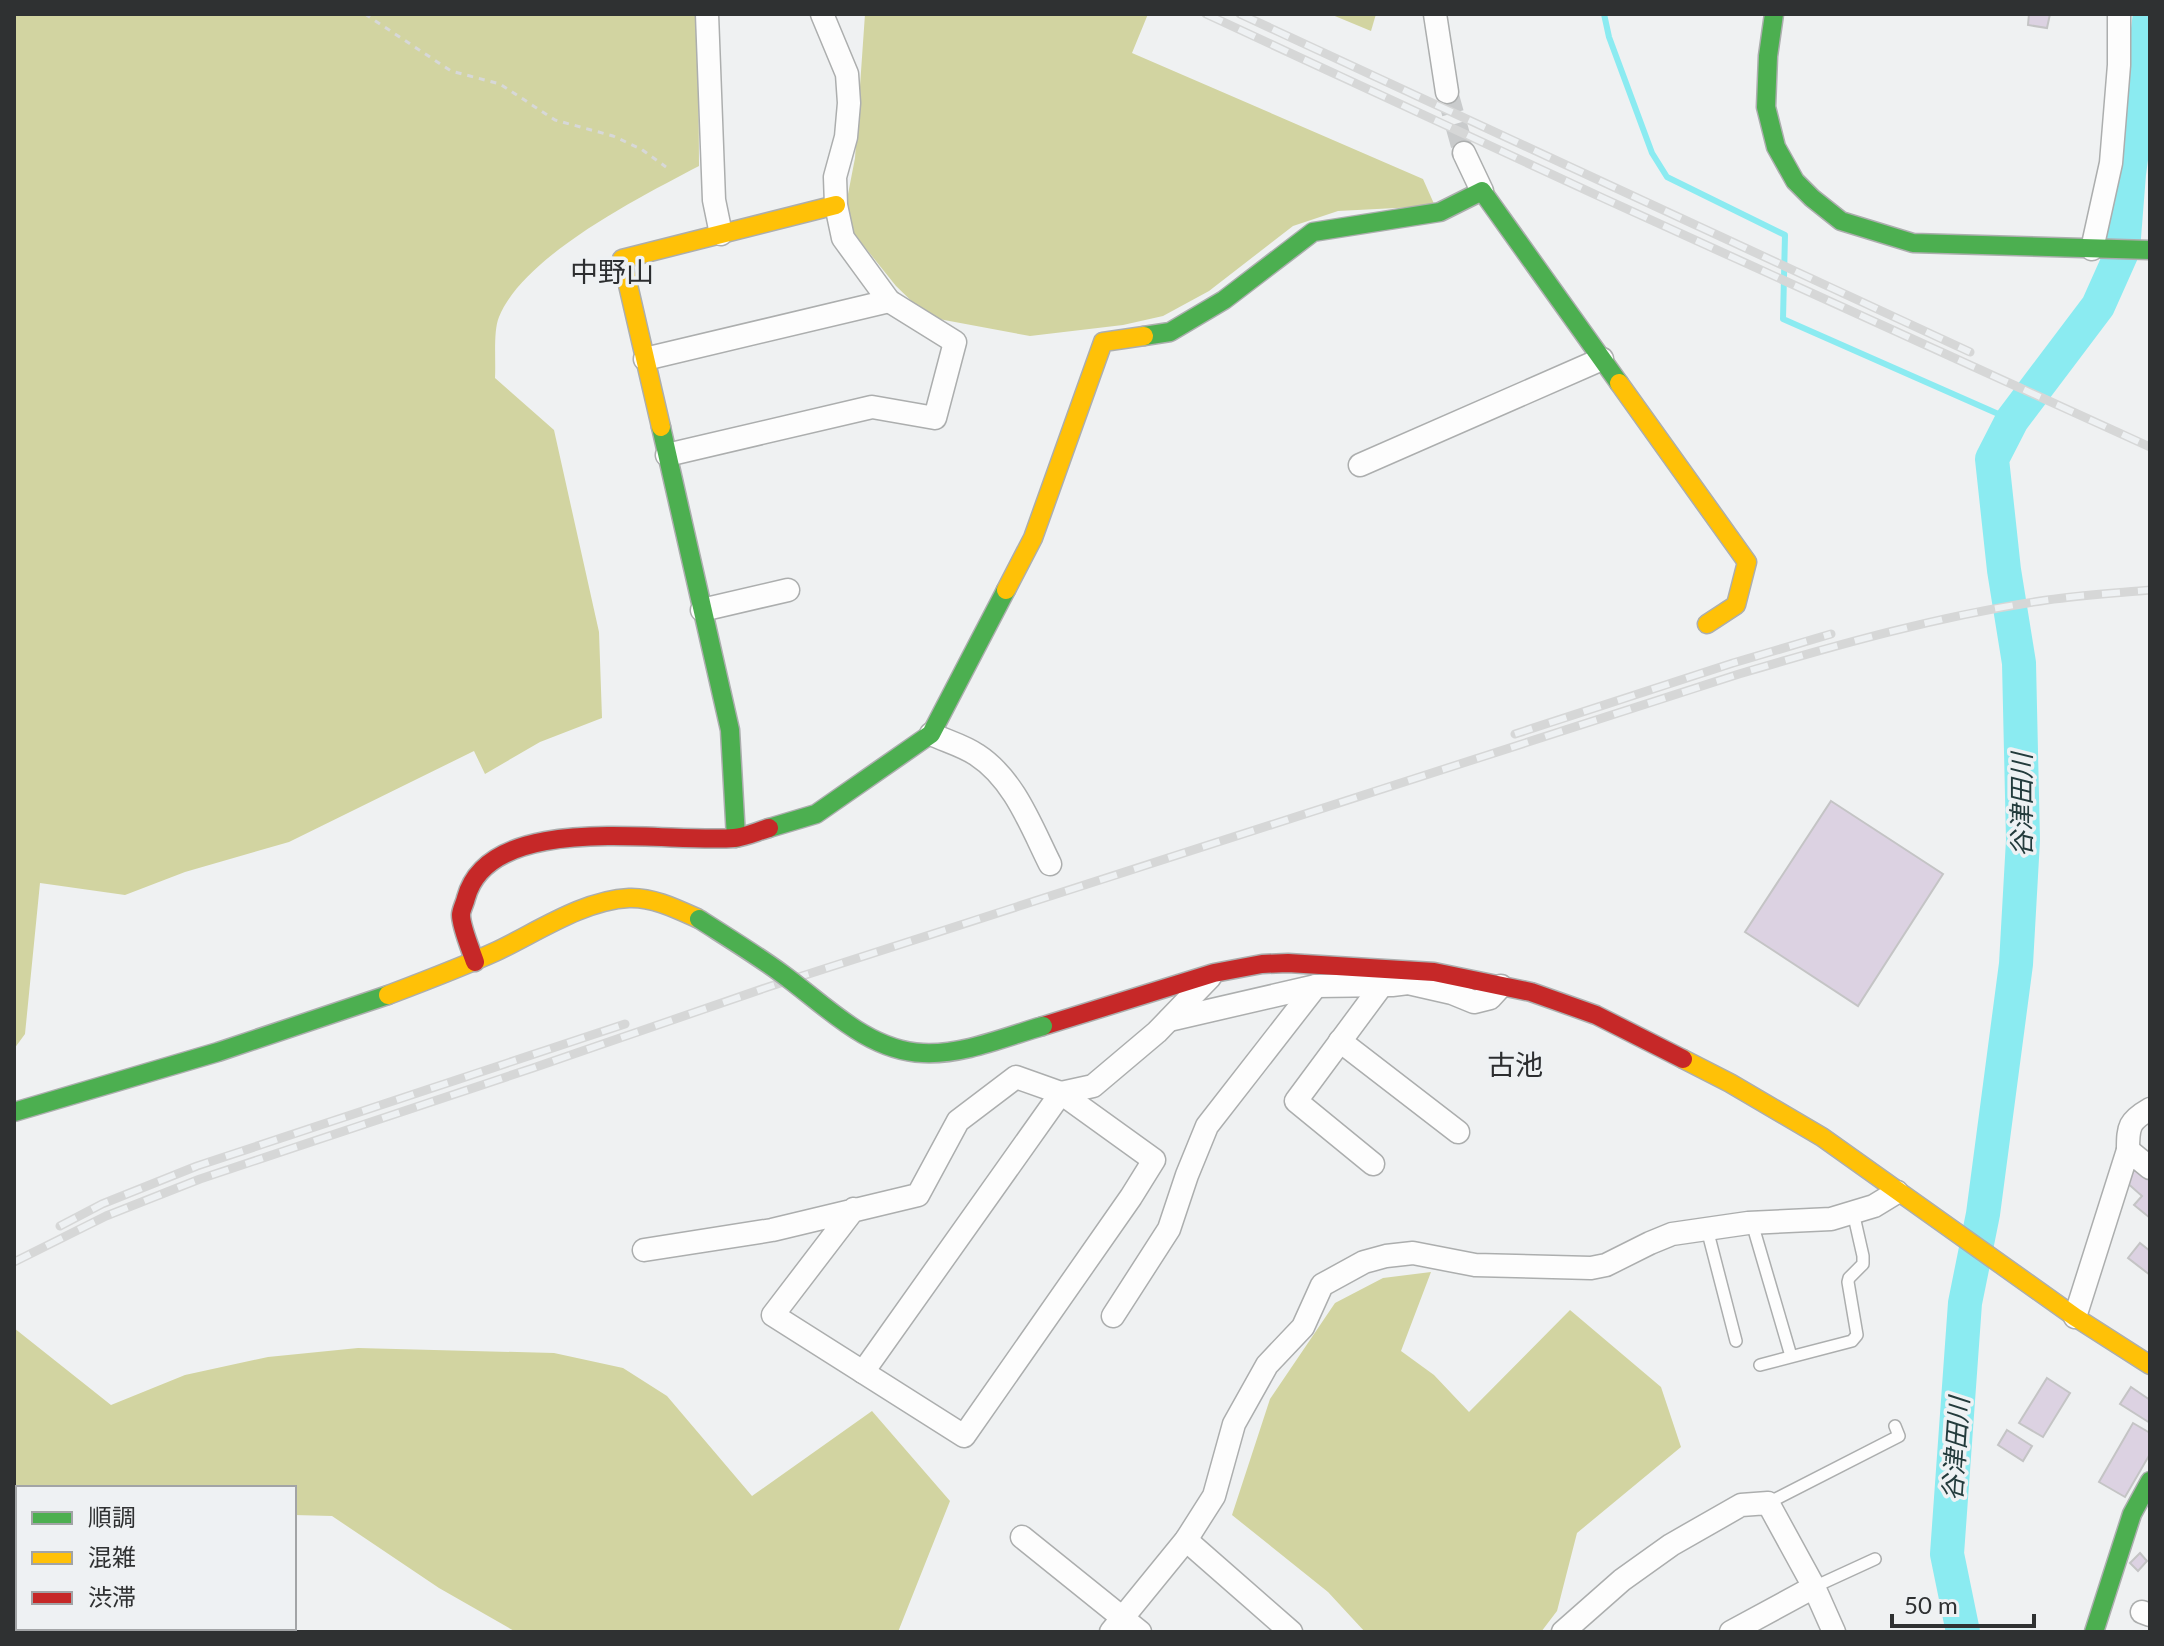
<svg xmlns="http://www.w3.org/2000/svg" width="2164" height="1646" font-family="Lato,'Noto Sans JP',sans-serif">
<rect width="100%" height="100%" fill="#eff1f2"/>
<g fill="#d2d4a1">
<path d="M14 14H698L699 166C642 196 524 255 499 317 493 331 496 361 495 378L554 430 599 632 602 718 540 742 485 774 474 751 289 842 185 872 125 895 40 883 25 1034 14 1049Z"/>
<path d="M865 14H1148L1132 53 1423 179 1435 206 1338 211 1293 226 1209 291 1163 316 1123 325 1030 336 928 317 896 286 843 220 855 158Z"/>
<path d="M1330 14H1376L1371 31Z"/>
<path d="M1431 1272 1401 1351 1434 1375 1469 1412 1570 1310 1661 1387 1681 1447 1577 1533 1557 1611 1541 1632H1365L1328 1592 1232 1515 1270 1399 1335 1303 1383 1278Z"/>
<path d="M14 1328 111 1405 185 1375 268 1357 358 1348 554 1353 623 1368 667 1396 752 1496 872 1411 950 1501 898 1632H516L439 1588 332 1516 294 1515V1488H18V1522H14Z"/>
</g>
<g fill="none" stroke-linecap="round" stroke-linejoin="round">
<path stroke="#8bebf1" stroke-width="6" d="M1604 14 1609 37 1652 153 1667 177 1785 235 1783 319 2012 420"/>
<path stroke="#8bebf1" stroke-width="34" d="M1963 1632 1947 1554 1965 1303 1983 1214 2016 964 2023 840 2019 663 2004 570 1992 459 2012 420 2098 306 2123 250 2129 174 2150 14"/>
</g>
<g fill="#dcd2e2" stroke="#c4c4c5" stroke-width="2">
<path d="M2029 14H2050L2047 28 2028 25Z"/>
<path d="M1831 801 1943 874 1858 1006 1745 932Z"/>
<path d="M2136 1168 2150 1179V1218L2134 1205 2142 1196 2125 1181Z"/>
<path d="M2140 1243 2150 1251V1275L2128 1258Z"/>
<path d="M2047 1378 2070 1393 2043 1437 2019 1423Z"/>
<path d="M2131 1387 2150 1400V1423L2120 1404Z"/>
<path d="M2133 1423 2150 1433V1454L2125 1497 2099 1482Z"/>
<path d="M2007 1430 2032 1446 2023 1461 1998 1445Z"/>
<path d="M2140 1553 2147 1561 2138 1571 2130 1563Z"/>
</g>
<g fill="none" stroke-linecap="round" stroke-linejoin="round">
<path stroke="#c9cbcc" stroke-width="22" stroke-dasharray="22 11" stroke-linecap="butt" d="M1447 92 1464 153"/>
<g stroke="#acaeae" stroke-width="14">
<g id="lane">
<path d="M1752 1223 1791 1356"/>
<path d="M1707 1229 1736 1341"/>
<path d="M1760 1365 1852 1341 1857 1335 1848 1282 1849 1278 1863 1264V1256L1853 1212"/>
<path d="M1768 1503 1899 1436 1895 1426"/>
<path d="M1814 1587 1875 1559"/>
</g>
</g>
<g stroke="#acaeae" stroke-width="25">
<g id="street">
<path d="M707 14 714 200 721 234"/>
<path d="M1435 14 1447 92"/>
<path d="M1464 153 1482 191"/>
<path d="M2092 249 2111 163 2119 65V14"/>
<path d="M645 359 889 301"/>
<path d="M667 455 872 407 935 418 955 342 889 301 843 238 836 205 835 177 846 137 849 103 847 74 822 14"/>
<path d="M1360 465 1602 359"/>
<path d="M702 610 788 590"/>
<path d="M931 734C946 741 964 746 977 755 1014 779 1031 826 1050 864"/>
<path d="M1169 1020 1316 986 1392 985 1408 983 1452 993 1474 1002 1490 998 1501 986"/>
<path d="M1340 1041 1458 1132"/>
<path d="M2128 1150C2128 1126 2129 1121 2150 1109"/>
<path d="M1373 1164 1296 1101 1382 985"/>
<path d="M644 1250 772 1230 918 1195 958 1121 1016 1077 1061 1093 1154 1160 1131 1197 964 1436 773 1315 854 1209"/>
<path d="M1113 1316 1169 1229 1187 1175 1207 1126 1316 986"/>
<path d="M2075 1317 2128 1150 2150 1168"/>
<path d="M863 1372 1061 1093 1093 1086 1157 1032 1210 977"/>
<path d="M1022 1537 1140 1632"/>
<path d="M1186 1540 1291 1632"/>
<path d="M2142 1612 2150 1615"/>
<path d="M213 1628 219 1632"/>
<path d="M1111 1632 1186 1540 1214 1496 1234 1424 1267 1365 1303 1327 1322 1285 1364 1262 1386 1256 1413 1253 1475 1265 1591 1268 1606 1265 1650 1243 1672 1234 1748 1223 1831 1219 1874 1206 1897 1192"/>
<path d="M1563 1632 1622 1580 1671 1545 1741 1505 1768 1503 1814 1587 1834 1632"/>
<path d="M1731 1632 1814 1587"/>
</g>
</g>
<g stroke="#acaeae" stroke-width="21">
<g id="fast">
<path d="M1774 14 1768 56 1766 107 1776 147 1795 181 1812 198 1841 221 1913 243 2150 250"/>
<path d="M1144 336 1170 332 1224 300 1313 232 1440 212 1482 191 1619 383"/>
<path d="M661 427 730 730 736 838"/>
<path d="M769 828 816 814 931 734 1006 590"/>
<path d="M14 1112 218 1052 388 995"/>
<path d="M48 1632 50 1628"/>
<path d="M2094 1632 2132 1514 2150 1481"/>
</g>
</g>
<g stroke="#acaeae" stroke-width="21">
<g id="slow">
<path d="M1619 383 1747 562 1736 605 1707 624"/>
<path d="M661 427 622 259 836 205"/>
<path d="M1006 590 1033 538 1103 342 1144 336"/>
<path d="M388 995C425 981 462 967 497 951 537 932 584 900 629 898 653 897 677 909 699 919"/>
<path d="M1683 1059 1730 1083 1822 1137 2075 1317 2150 1365"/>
</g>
</g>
<g stroke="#acaeae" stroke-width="21">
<g id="jam">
<path d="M475 962C471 950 461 927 461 915 461 910 465 903 466 898 490 809 666 844 734 838 746 837 758 831 769 828"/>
<path d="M1043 1026 1214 973 1262 964 1288 963 1434 972 1531 992 1596 1015 1683 1059"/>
</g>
</g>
<path stroke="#d7d8d8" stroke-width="3" stroke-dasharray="6 6" stroke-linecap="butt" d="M365 14 451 71 500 84 555 120 613 136 641 149 666 167"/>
<use href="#lane" stroke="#fdfdfd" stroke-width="11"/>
<use href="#street" stroke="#fdfdfd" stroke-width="22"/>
<use href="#fast" stroke="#4caf50" stroke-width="18"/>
<use href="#slow" stroke="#ffc107" stroke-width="18"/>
<use href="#jam" stroke="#c62828" stroke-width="18"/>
<g stroke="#d6d7d7" stroke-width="9">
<g id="rail">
<path d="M1206 14 1605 199 2150 447"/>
<path d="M1240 14 1970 352"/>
<path d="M1515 734 1733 663 1831 634"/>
<path d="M60 1226 102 1204 197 1166 625 1024"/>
<path d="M14 1262 106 1216 200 1179 533 1068 768 987 1739 674C1840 644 1942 615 2047 600 2081 595 2116 593 2150 590"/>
</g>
</g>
<use href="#rail" stroke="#eef1f3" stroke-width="6" stroke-dasharray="18" stroke-linecap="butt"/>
<g stroke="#acaeae" stroke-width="21" stroke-linecap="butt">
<path id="fast-bridge" d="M699 919C727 937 755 954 781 973 824 1004 867 1051 923 1053 963 1055 1005 1037 1043 1026"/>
</g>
<use href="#fast-bridge" stroke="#4caf50" stroke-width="18"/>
</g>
<g text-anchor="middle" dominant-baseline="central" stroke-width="7" stroke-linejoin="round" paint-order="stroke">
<g font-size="26" font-style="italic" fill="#233b3c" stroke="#eef1f3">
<text transform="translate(2021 805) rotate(-90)">谷津田川</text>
<text transform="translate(1955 1449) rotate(-86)">谷津田川</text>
</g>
<g font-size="28" fill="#2c2e30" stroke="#eef1f3">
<text x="612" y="271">中野山</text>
<text x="1515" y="1064">古池</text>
</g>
</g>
<rect width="2164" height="1646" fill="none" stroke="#2f3132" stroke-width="32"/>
<rect x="16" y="1486" width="280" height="144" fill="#eef1f3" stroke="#a2a4a6" stroke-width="2"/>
<rect x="32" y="1512" width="40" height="12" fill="#4caf50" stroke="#a2a4a6" stroke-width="2"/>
<text x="88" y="1526" font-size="24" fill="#2f3132">順調</text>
<rect x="32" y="1552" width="40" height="12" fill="#ffc107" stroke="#a2a4a6" stroke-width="2"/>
<text x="88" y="1566" font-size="24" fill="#2f3132">混雑</text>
<rect x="32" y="1592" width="40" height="12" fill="#c62828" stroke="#a2a4a6" stroke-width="2"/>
<text x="88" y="1606" font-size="24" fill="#2f3132">渋滞</text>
<path d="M1892 1614v12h142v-12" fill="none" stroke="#2f3132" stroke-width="4"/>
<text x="1904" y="1614" font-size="24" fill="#2f3132" stroke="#eef1f3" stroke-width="6" paint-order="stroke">50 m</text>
</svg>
